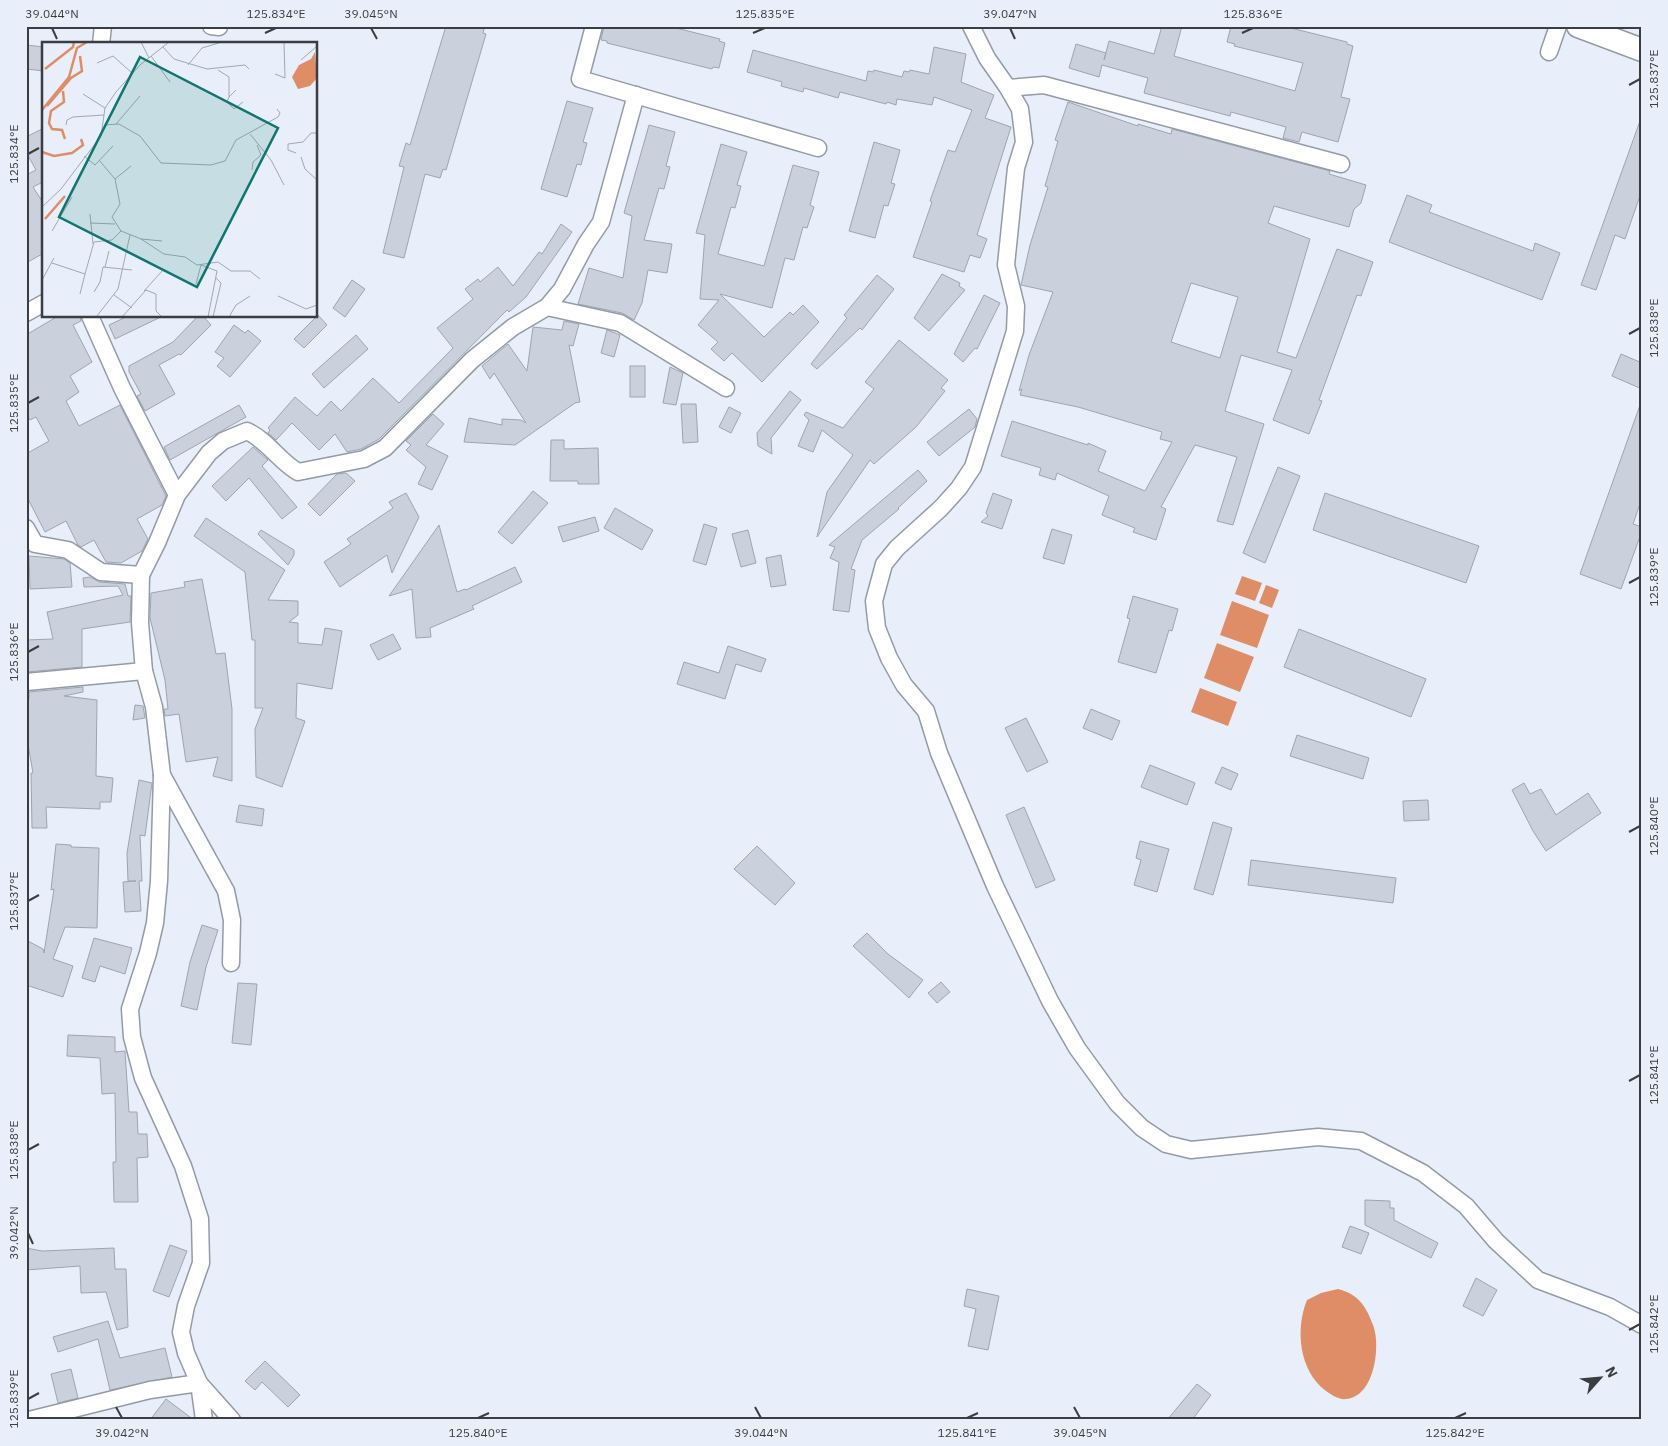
<svg xmlns="http://www.w3.org/2000/svg" width="1668" height="1446" font-family="'IBM Plex Sans',sans-serif">
<rect width="100%" height="100%" fill="#e8effa"/>
<g fill="#de8d67">
<path d="M1242 576 1262 583 1255 601 1235 594Z"/>
<path d="M1266 585 1279 590 1272 608 1259 603Z"/>
<path d="M1232 601 1269 615 1257 648 1220 635Z"/>
<path d="M1217 643 1254 657 1240 692 1204 678Z"/>
<path d="M1200 688 1237 702 1228 726 1191 712Z"/>
<path d="M1338 1289C1358 1294 1366 1306 1373 1325 1381 1345 1375 1397 1346 1399 1339 1400 1332 1395 1326 1391 1299 1371 1295 1329 1307 1300L1321 1293Z"/>
</g>
<g fill="#cad1dc" stroke="#9ea5b0" fill-rule="evenodd">
<path d="M446 26H485L483 33 486 34 446 170 443 169 440 178 425 174 404 258 383 253 404 167 399 166 406 143 410 145Z"/>
<path d="M604 26H668L720 39 719 41 725 43 719 68 713 67 712 69 607 43V41L601 40Z"/>
<path d="M1162 26H1182L1174 56 1295 91 1303 63 1234 46 1235 44 1227 42 1231 26H1283L1347 42V44L1353 46 1341 97 1350 99 1338 142 1302 132 1299 142 1283 138 1286 127 1231 112 1230 116 1144 93 1148 78 1102 65 1099 77 1069 68 1076 44 1106 53 1104 60 1109 41 1154 54Z"/>
<path d="M26 45 44 47V71L26 69Z"/>
<path d="M934 47 966 54 961 82 994 95 985 118 1011 127 977 235 987 239 980 258 970 255 964 272 913 257 932 202 930 201 948 150 955 152 972 110 934 97 932 105 897 99 896 105 887 102 886 104 840 92 838 98 804 88 803 92 781 86 782 82 747 72 753 50 866 81 868 71 873 72 874 70 902 77 904 71 909 72 910 70 929 74Z"/>
<path d="M567 101 593 108 583 142 587 143 581 165 577 164 567 197 541 189Z"/>
<path d="M1068 102 1138 126V124L1171 134 1172 129 1330 171 1329 174 1366 185 1361 203 1354 209 1349 227 1274 206 1268 223 1310 239 1277 352 1296 358 1337 249 1373 262 1361 296 1357 295 1319 400 1322 401 1309 434 1273 420 1292 370 1241 355 1225 411 1264 424 1233 525 1217 521 1237 457 1195 445 1161 507 1166 509 1156 540 1133 532 1135 528 1102 515 1109 496 1057 473 1055 480 1039 475 1041 468 1001 456 1012 421 1088 445V443L1106 451 1098 471 1145 491 1172 442 1160 439 1162 432 1078 407 1020 395 1022 389 1019 391 1029 355 1053 292 1021 285 1030 245 1048 187 1045 186 1058 141 1055 140ZM1191 283 1238 297 1220 358 1171 342Z"/>
<path d="M1640 121H1642V190L1625 239 1615 235 1596 290 1581 285Z"/>
<path d="M649 125 675 132 666 166 670 167 664 189 659 188 644 240 672 244 667 273 648 270 642 303 634 320 622 313 578 304 589 268 623 278 632 216 624 213Z"/>
<path d="M44 128V184L43 182 33 187 44 204V253L26 263V175L36 170 26 152V137Z"/>
<path d="M874 142 900 150 891 183 895 184 888 206 884 205 875 238 849 231Z"/>
<path d="M721 144 747 152 737 185 741 186 735 208 731 207 718 254 764 266 793 165 819 172 810 205 814 207 807 228 803 227 794 260 785 258 772 308 720 294 764 337 790 312 793 315 803 305 819 322 762 382 732 353 724 361 711 349 718 342 698 325 719 300 700 299 705 235 696 233Z"/>
<path d="M1407 195 1432 205 1429 212 1533 251 1535 243 1560 253 1542 300 1389 242Z"/>
<path d="M561 224 572 232 526 297 509 312 507 310 379 439 361 449 347 452 335 434 319 450 292 423 276 440 268 433 270 430 268 428 295 397 317 416 331 401 341 411 373 378 399 403 453 348 437 328 473 299 465 289 478 279 480 282 498 267 513 286 539 252 542 254Z"/>
<path d="M942 274 960 283 959 286 965 290 929 331 914 318Z"/>
<path d="M877 275 894 289 862 330 860 328 817 369 811 364 847 318 844 315Z"/>
<path d="M352 280 365 289 345 317 333 308Z"/>
<path d="M984 295 1000 303 977 349 975 348 963 362 954 354Z"/>
<path d="M318 315 327 325 304 348 294 339Z"/>
<path d="M58 316H80L81 321 73 325 92 362 70 376 79 392 66 401 79 426 120 405 166 496 162 505 137 519 148 539 142 551 121 563 106 562 94 540 81 547 78 545 66 521 45 532 26 495V454L49 441 36 417 30 420 26 413V335Z"/>
<path d="M128 316H163L115 339 109 325Z"/>
<path d="M198 316H203L211 325 181 355 179 354 159 365 175 394 145 411 137 396 141 394 129 372V366L173 342Z"/>
<path d="M564 321 579 324 573 346 569 345 580 402 575 403 515 445 464 442 469 418 502 425V419L521 420 526 423 494 373 490 379 482 366 508 344 527 371 533 327 562 330Z"/>
<path d="M234 325 245 333 248 330 261 341 230 377 217 366 224 358 215 352Z"/>
<path d="M607 330 620 335 614 357 601 353Z"/>
<path d="M356 335 368 349 324 388 312 374Z"/>
<path d="M899 340 948 380 941 388 945 391 916 427 874 464 870 460 817 537 827 492 853 455 822 430 813 452 798 446 809 420 804 415 806 412 843 428 874 389 865 382Z"/>
<path d="M1621 354 1642 363V389L1612 376Z"/>
<rect x="630" y="366" width="15" height="31"/>
<path d="M670 367 683 373 676 405 663 403Z"/>
<path d="M790 391 801 400 771 438 772 454 758 446 757 433Z"/>
<path d="M681 404H696L698 442 683 443Z"/>
<path d="M239 405 246 417 170 460 164 447Z"/>
<path d="M1640 405H1642V498L1633 524 1642 527V531L1621 589 1580 574Z"/>
<path d="M729 407 741 413 731 433 719 427Z"/>
<path d="M969 409 977 419 975 427 939 456 927 442Z"/>
<path d="M433 414 444 424 426 445 448 456 432 490 418 484 426 467 406 450 411 445 406 441Z"/>
<path d="M551 440H564V449L598 448 599 484H578V481H550Z"/>
<path d="M253 447 268 460 262 466 297 507 282 519 249 478 226 501 212 486Z"/>
<path d="M1278 467 1300 476 1265 563 1243 553Z"/>
<path d="M918 470 927 481 898 508 899 509 862 540 851 569 855 570 849 612 833 610 839 562 830 558 835 547 829 545Z"/>
<path d="M346 473 355 481 320 516 308 504 337 474Z"/>
<path d="M533 491 548 503 512 544 498 532Z"/>
<path d="M406 493 419 517 392 573 387 555 340 587 324 562 351 544 347 539 393 508 389 502Z"/>
<path d="M993 493 1012 500 1002 529 981 522 988 516 986 513Z"/>
<path d="M1325 493 1479 546 1466 583 1313 530Z"/>
<path d="M615 508 653 530 642 550 604 528Z"/>
<path d="M595 517 599 531 563 542 558 527Z"/>
<path d="M206 518 285 570 268 600 298 601V615L289 622 298 623V643L322 645 325 628 342 631 332 689 297 683 296 718 305 721 282 787 256 777 255 729 263 708H255V640H252L245 572 194 536Z"/>
<path d="M704 524 717 528 706 565 693 561Z"/>
<path d="M439 525 457 592 465 589 466 590 515 567 522 582 472 606 474 609 430 628 431 637 416 638 412 589 389 596Z"/>
<path d="M1052 529 1072 535 1064 564 1043 558Z"/>
<path d="M261 530 294 550V555L288 565 258 534Z"/>
<path d="M748 530 756 563 741 567 732 534Z"/>
<path d="M781 555 786 585 771 587 766 558Z"/>
<path d="M29 556 64 559 70 563 72 587 30 589Z"/>
<path d="M90 577 100 582 125 584 128 596H131L130 622 82 629V667L27 672 26 640 53 639 47 612 123 595 118 586 84 587 83 578Z"/>
<path d="M202 579 216 654 225 653 232 709V781L213 776 218 757 186 762 179 714 165 716 164 709H168L165 680 150 618 151 593 185 587 184 582Z"/>
<path d="M1133 596 1178 609 1172 631 1169 630 1156 673 1118 662 1130 619 1127 618Z"/>
<path d="M1299 629 1426 679 1411 717 1284 667Z"/>
<path d="M393 634 401 649 378 660 370 645Z"/>
<path d="M728 646 766 659 761 672 736 664 725 699 677 684 684 662 719 673Z"/>
<path d="M83 687V692L64 696 97 700 96 776 113 778 111 802H100V809L46 807 47 828H32L31 773H33L26 733V699H29V692Z"/>
<path d="M135 705 143 706 145 718 133 720Z"/>
<path d="M1091 709 1120 721 1112 740 1083 728Z"/>
<path d="M1026 718 1048 762 1027 772 1005 728Z"/>
<path d="M1297 735 1369 758 1363 779 1290 756Z"/>
<path d="M1150 765 1195 783 1187 805 1141 787Z"/>
<path d="M1222 767 1238 774 1231 790 1215 783Z"/>
<path d="M139 780 152 783 145 836 140 835 142 881H139L141 911 125 912 123 882 136 881H128L127 853Z"/>
<path d="M1524 783 1530 794 1541 789 1556 815 1588 793 1601 813 1546 851 1533 831 1512 790Z"/>
<path d="M1428 800 1429 820 1404 821 1403 801Z"/>
<path d="M239 805 264 809 262 826 236 822Z"/>
<path d="M1024 807 1055 880 1036 888 1006 815Z"/>
<path d="M1213 822 1232 828 1213 895 1194 889Z"/>
<path d="M1140 841 1169 849 1157 892 1134 885 1141 860 1136 858Z"/>
<path d="M56 844 71 845V847L99 848 97 928 65 927 53 959 73 966 63 997 26 985V940L43 949 44 953 54 889 51 890Z"/>
<path d="M757 846 795 883 775 905 734 869Z"/>
<path d="M1251 860 1396 878 1393 903 1248 885Z"/>
<path d="M202 925 218 930 206 967 197 1010 181 1006 190 962Z"/>
<path d="M867 933 888 954 923 980 909 998 853 946Z"/>
<path d="M94 938 132 948 125 974 100 966 95 982 82 978Z"/>
<path d="M941 982 950 992 937 1003 928 993Z"/>
<path d="M238 983 257 984 251 1045 232 1043Z"/>
<path d="M68 1035 115 1037V1052L125 1051 129 1112H137L138 1134H147L148 1157 137 1158 138 1202H114L113 1162H116L115 1093 102 1094 100 1058 67 1056Z"/>
<path d="M1365 1200 1390 1201V1208H1394V1220L1438 1243 1431 1258 1365 1225Z"/>
<path d="M1350 1226 1369 1233 1361 1254 1342 1247Z"/>
<path d="M170 1245 187 1251 169 1297 153 1291Z"/>
<path d="M26 1248 42 1251 114 1248 115 1269H126L128 1327 117 1330 106 1292 81 1293 80 1266 26 1270Z"/>
<path d="M1476 1278 1497 1290 1483 1316 1463 1306Z"/>
<path d="M967 1289 999 1296 988 1350 968 1346 976 1309 964 1306Z"/>
<path d="M108 1321 120 1358 165 1348 172 1377 110 1390 98 1339 58 1352 53 1337Z"/>
<path d="M265 1361 300 1395 288 1407 262 1382 255 1390 245 1381Z"/>
<path d="M71 1369 78 1398 58 1403 51 1374Z"/>
<path d="M1197 1384 1211 1395 1192 1420H1167Z"/>
<path d="M166 1399 194 1420H150Z"/>
</g>
<g fill="none" stroke-linecap="round" stroke-linejoin="round">
<g stroke="#949ba5" stroke-width="19">
<g id="street">
<path d="M211 26 219 27"/>
<path d="M594 26 580 79 818 148"/>
<path d="M971 26 987 58 1008 88 1020 109 1024 142 1016 168 1006 265 1016 306 1015 331 973 467 959 488 941 508 897 548 884 564 874 601 877 628 889 658 904 685 926 711 939 753 995 886 1050 1001 1077 1048 1117 1103 1142 1128 1166 1144 1191 1150 1318 1137 1361 1141 1423 1173 1466 1206 1496 1241 1538 1280 1610 1307 1642 1325"/>
<path d="M101 44 103 26"/>
<path d="M1549 52 1558 26"/>
<path d="M1008 88 1044 85 1341 164"/>
<path d="M547 307 620 323 726 388"/>
<path d="M26 313 44 303"/>
<path d="M90 316 122 388 177 495"/>
<path d="M26 528 35 544 68 550 101 572 141 575"/>
<path d="M26 682 144 671"/>
<path d="M162 775 226 891 232 920 231 963"/>
<path d="M29 1420 150 1390 199 1383 204 1420"/>
<path d="M232 1420 199 1383 186 1353 181 1332 186 1306 201 1263 200 1219 183 1166 143 1078 132 1037 130 1009 148 953 155 923 159 881 162 775 154 707 144 671 140 623 141 575 157 543 177 495 209 453 223 441 247 431C268 441 279 461 298 472L364 459 385 448 472 360 513 327 547 307 562 289 586 244 601 222 636 95"/>
</g>
</g>
<g stroke="#949ba5" stroke-width="25">
<path id="secondary" d="M1578 26 1642 50"/>
</g>
<use href="#street" stroke="#fff" stroke-width="16"/>
<use href="#secondary" stroke="#fff" stroke-width="22"/>
</g>
<path fill="none" stroke="#3a3d42" stroke-width="2" d="M52 28 57 39M371 28 377 39M1010 28 1015 39M265 33 276 28M753 33 765 28M1242 33 1253 28M1629 85 1640 79M28 154 39 148M1629 334 1640 328M28 403 39 397M1629 583 1640 577M28 652 39 646M1629 832 1640 826M28 901 39 895M1629 1081 1640 1075M28 1150 39 1144M28 1233 33 1244M1629 1330 1640 1324M28 1399 39 1393M116 1407 122 1418M755 1407 761 1418M1074 1407 1080 1418M478 1418 489 1413M967 1418 978 1413M1455 1418 1466 1413"/>
<g transform="translate(42 42)">
<rect width="275" height="275" fill="#e8effa"/>
<path d="M273 10 275 36 268 44 256 47 250 35 257 23 269 17Z" fill="#de8d67"/>
<path fill="none" stroke="#de8d67" stroke-width="2.5" d="M3 27 31 5 32 0M21 49 22 60 9 69 7 81 10 87 20 88 23 97M5 64 29 36 40 29 38 14M0 68 27 35 35 6 45 0M0 110 12 114 30 111 41 103 39 97M3 177 23 154"/>
<path fill="none" stroke="#a2a8b0" stroke-width="1" d="M99 0 107 16M121 5 132 17 165 27 203 23 207 27M109 14 128 40M259 18 275 4M55 21 71 14 90 31M146 23 160 6 180 0M176 28 187 35V55L194 48M233 32 243 36 242 0M41 52 63 66M187 55 185 60 192 67 201 60M74 82 98 54M24 83 25 78 31 75 62 73M62 83 77 82 98 94 119 121 169 123 183 119 194 98 236 75 238 71 235 67M208 92 229 118 242 143M254 111 246 108V102L261 100 269 91H275M42 114 53 123 71 104M259 115 263 127 275 138M57 118 73 137 78 162 70 175 79 189 99 197 122 212 143 215 155 223 176 220 189 229H208L218 237M210 128 211 120 219 113 215 103M73 137 89 124M0 165 19 147 59 94 63 66 74 50 98 23 127 0M48 172 51 202M48 181 73 182M10 189 30 155M99 197 120 199M10 221 43 232 52 200 70 198 79 189M63 225 67 209M0 238 12 216M154 242 159 223 175 229 166 275M102 249 121 228M52 250 58 240 61 225 90 228M38 252 43 232M72 253 90 266M236 254 264 267 275 263M55 274 76 247 88 193M80 275 104 248 114 252V269L120 275M171 275 179 241 174 236M187 275 194 263 208 254"/>
<path fill="#0f766e" fill-opacity="0.15" stroke="#0f766e" stroke-width="2.5" d="M98 15 236 86 155 245 17 175Z"/>
<rect width="275" height="275" fill="none" stroke="#3a3d42" stroke-width="2.5"/>
</g>
<rect width="1668" height="1446" fill="none" stroke="#e8effa" stroke-width="55"/>
<g transform="translate(1600 1378) rotate(63)" stroke="#e8effa" stroke-width="4" paint-order="stroke">
<path d="M0-4L9 19L0 12L-9 19Z" fill="#3a3d42"/>
<text y="-8" font-size="14" font-weight="bold" text-anchor="middle" fill="#3a3d42">N</text>
</g>
<rect x="28" y="28" width="1612" height="1390" fill="none" stroke="#3a3d42" stroke-width="2"/>
<g font-size="12" text-anchor="middle" fill="#3a3d42">
<text x="52" y="18">39.044°N</text>
<text x="276" y="18">125.834°E</text>
<text x="371" y="18">39.045°N</text>
<text x="765" y="18">125.835°E</text>
<text x="1010" y="18">39.047°N</text>
<text x="1253" y="18">125.836°E</text>
<text transform="translate(1654 79) rotate(-90)" y="4">125.837°E</text>
<text transform="translate(14 154) rotate(-90)" y="4">125.834°E</text>
<text transform="translate(1654 328) rotate(-90)" y="4">125.838°E</text>
<text transform="translate(14 403) rotate(-90)" y="4">125.835°E</text>
<text transform="translate(1654 577) rotate(-90)" y="4">125.839°E</text>
<text transform="translate(14 652) rotate(-90)" y="4">125.836°E</text>
<text transform="translate(1654 826) rotate(-90)" y="4">125.840°E</text>
<text transform="translate(14 901) rotate(-90)" y="4">125.837°E</text>
<text transform="translate(1654 1075) rotate(-90)" y="4">125.841°E</text>
<text transform="translate(14 1150) rotate(-90)" y="4">125.838°E</text>
<text transform="translate(14 1233) rotate(-90)" y="4">39.042°N</text>
<text transform="translate(1654 1324) rotate(-90)" y="4">125.842°E</text>
<text transform="translate(14 1399) rotate(-90)" y="4">125.839°E</text>
<text x="122" y="1437">39.042°N</text>
<text x="478" y="1437">125.840°E</text>
<text x="761" y="1437">39.044°N</text>
<text x="967" y="1437">125.841°E</text>
<text x="1080" y="1437">39.045°N</text>
<text x="1455" y="1437">125.842°E</text>
</g>
</svg>
